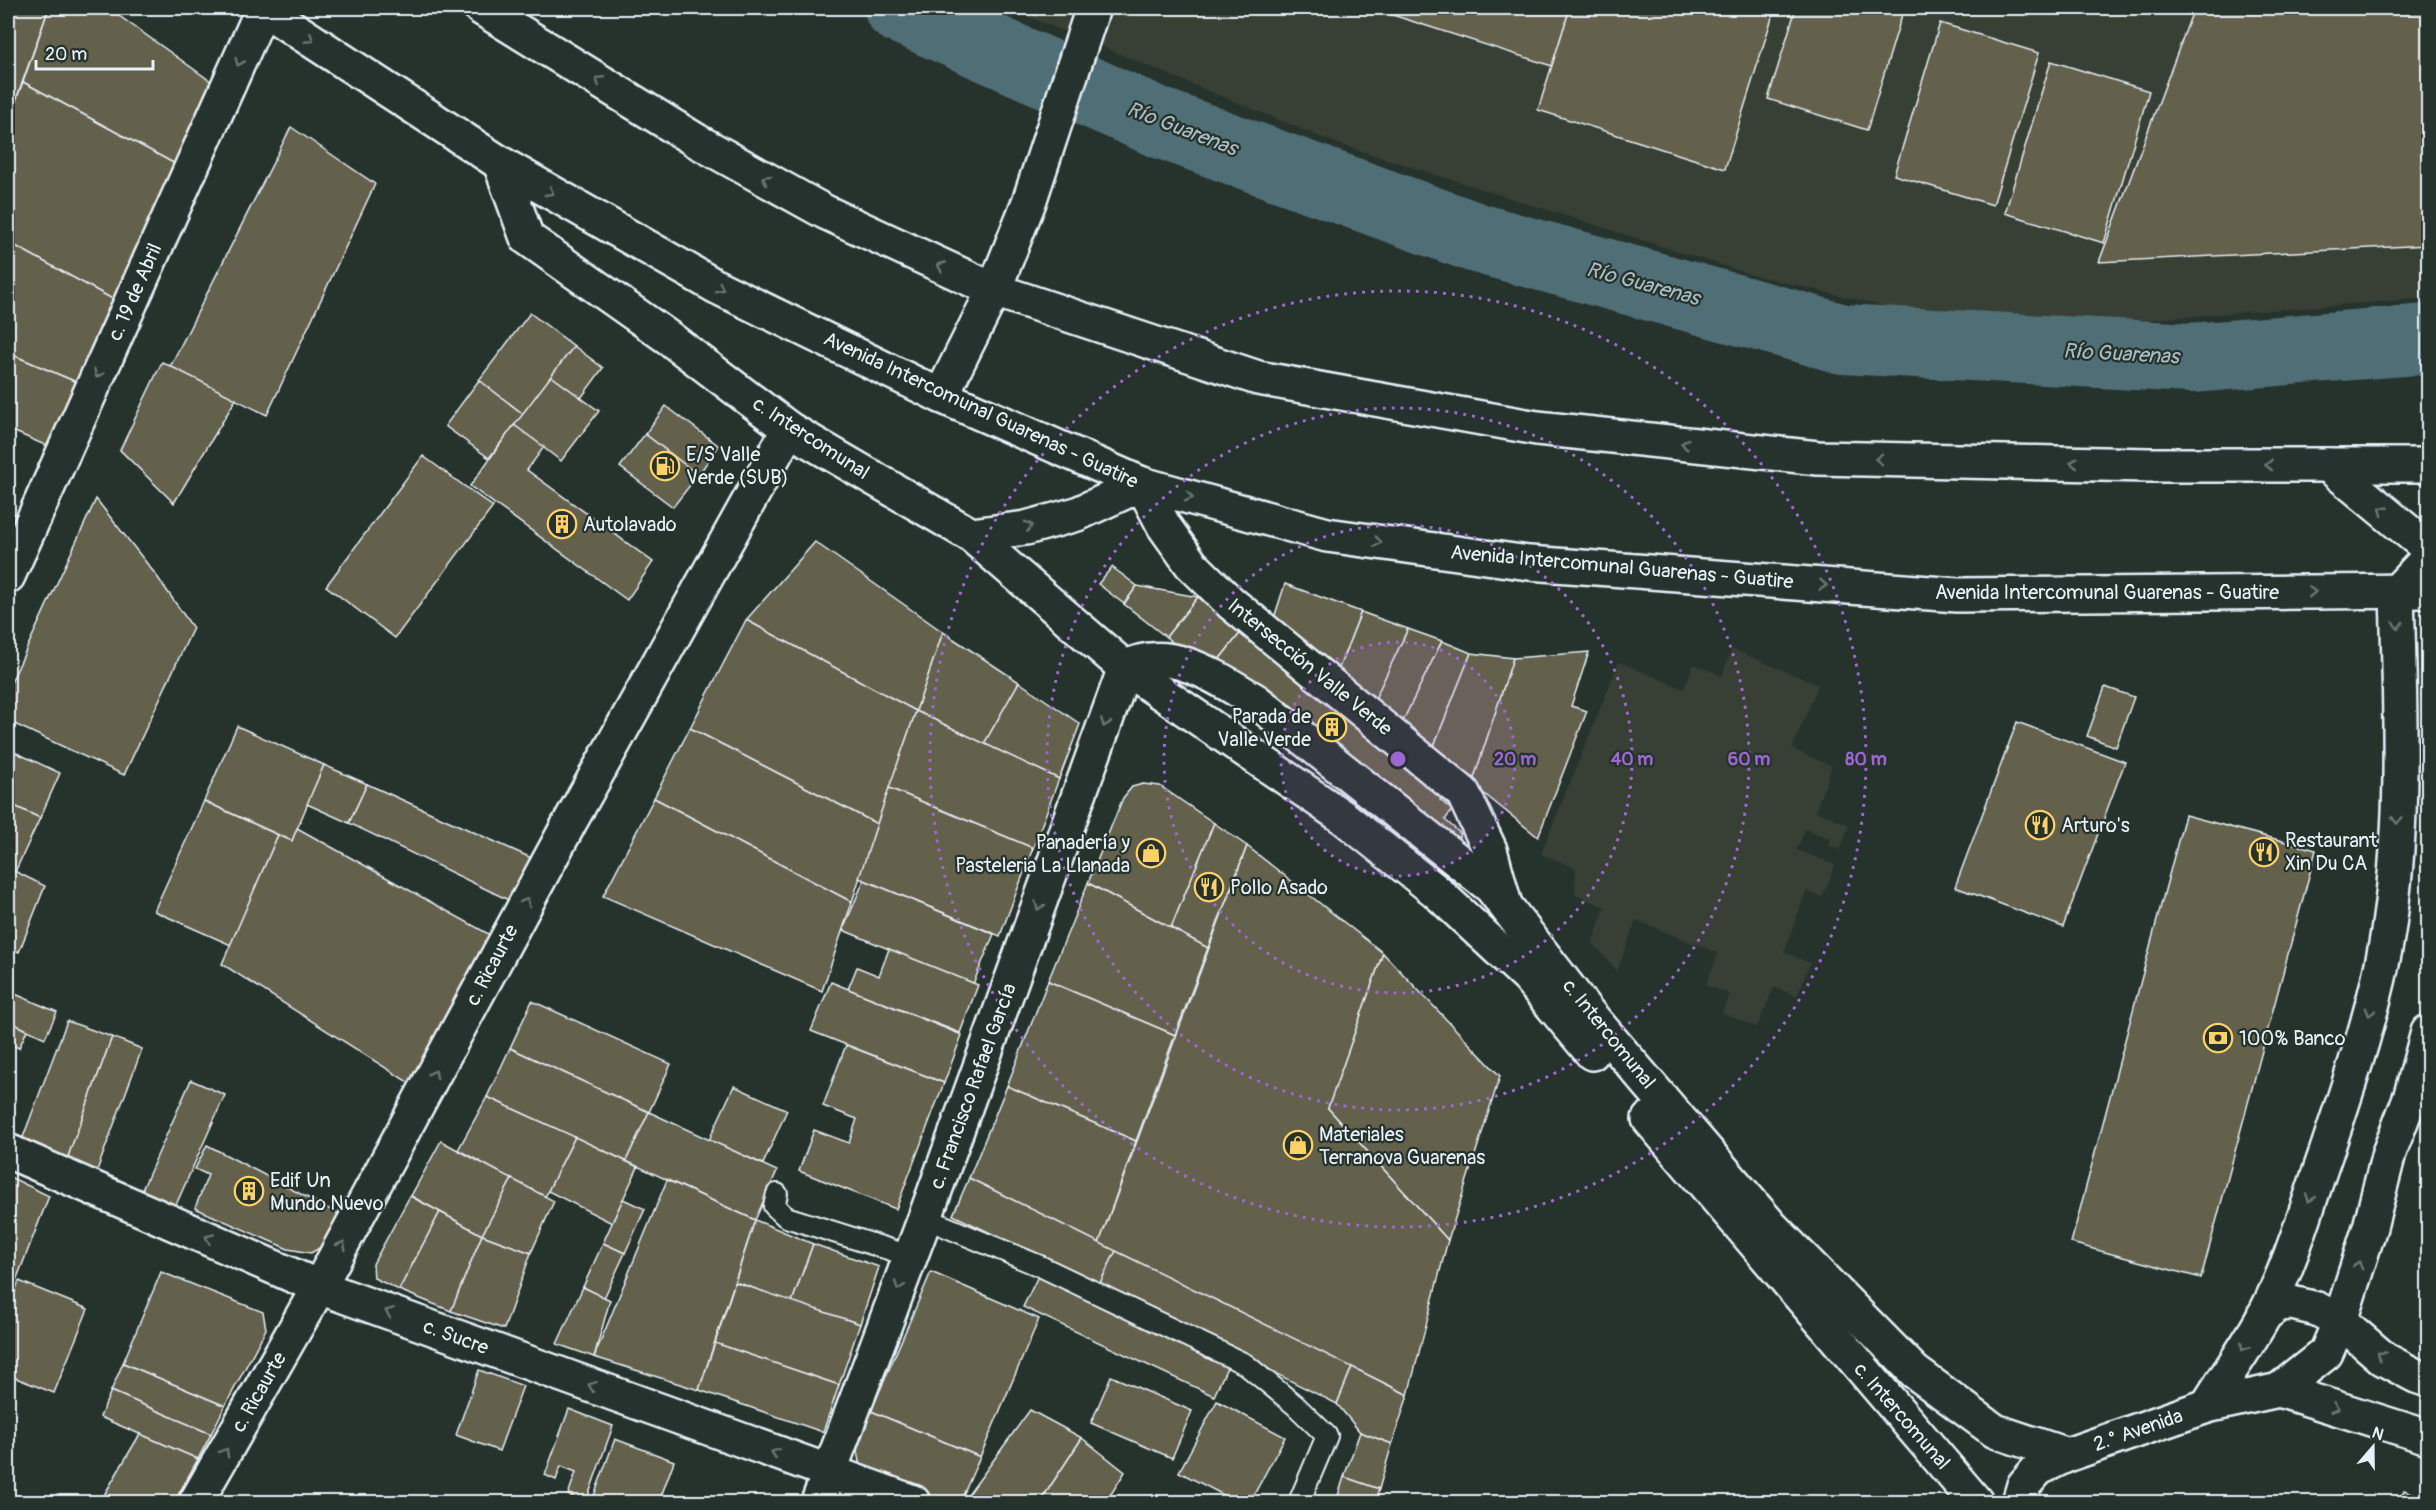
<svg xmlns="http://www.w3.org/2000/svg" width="2436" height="1510" font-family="Pangolin,sans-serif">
<rect width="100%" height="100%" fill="#26332d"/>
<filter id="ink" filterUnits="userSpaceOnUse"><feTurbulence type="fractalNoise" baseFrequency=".0167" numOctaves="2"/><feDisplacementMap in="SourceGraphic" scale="12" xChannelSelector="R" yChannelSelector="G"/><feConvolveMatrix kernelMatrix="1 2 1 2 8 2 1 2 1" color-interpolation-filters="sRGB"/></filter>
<g filter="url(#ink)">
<g fill="#384036">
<path d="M1008 8H2428V298L2075 325 1905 311 1753 275 1333 142Z"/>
<path d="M1732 649 1818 685 1792 749 1832 766 1815 811 1849 825 1840 850 1829 845 1831 839 1805 829 1797 850 1835 865 1822 897 1806 891 1784 952 1810 963 1797 996 1774 987 1757 1027 1722 1013 1730 994 1706 985 1718 953 1636 920 1617 971 1593 942 1605 907 1575 895 1576 868 1541 854 1619 662 1684 689 1694 664 1722 676Z"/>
</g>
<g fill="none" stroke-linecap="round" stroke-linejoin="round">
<path stroke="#4f6e75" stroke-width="70" d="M899 8 1160 123 1477 238 1843 339 2191 358 2428 339"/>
</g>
<g fill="#63604c" stroke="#e8f1f8" stroke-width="1.5">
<path d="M8 8H49L8 122Z"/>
<path d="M49 8H108L216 85 179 166 23 82Z"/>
<path d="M1019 8H1039L1036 15Z"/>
<path d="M1378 8H1570L1552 66 1377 10Z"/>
<path d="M1570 8H1775L1725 169 1538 110Z"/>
<path d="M1796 8H1904L1867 130 1768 99Z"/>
<path d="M2194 8H2428V245L2099 262Z"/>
<path d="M1940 23 2039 53 1993 205 1894 175Z"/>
<path d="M2051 61 2149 91 2104 243 2005 213Z"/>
<path d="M23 82 179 166 118 302 8 242V122Z"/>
<path d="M291 127 375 184 267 415 170 367Z"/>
<path d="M8 242 118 302 81 384 8 353Z"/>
<path d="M530 313 574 346 523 414 479 380Z"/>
<path d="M574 346 603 368 581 398 551 376Z"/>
<path d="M8 353 81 384 54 449 8 429Z"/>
<path d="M162 362 236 399 174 503 120 450Z"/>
<path d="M551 376 599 411 561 461 514 425Z"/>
<path d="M479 380 523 414 489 458 445 426Z"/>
<path d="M666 406 719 446 698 475 645 434Z"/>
<path d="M514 425 544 447 527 470 653 562 627 600 470 486Z"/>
<path d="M645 434 698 475 673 507 620 467Z"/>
<path d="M423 456 493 507 395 638 326 586Z"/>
<path d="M96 499 156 575 193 628 124 775 8 721V689Z"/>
<path d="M8 511 15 514 8 532Z"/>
<path d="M815 542 943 632 916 711 746 620Z"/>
<path d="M1112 567 1137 586 1124 604 1098 584Z"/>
<path d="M1285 584 1361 612 1337 673 1273 621Z"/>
<path d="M1137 586 1198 597 1166 637 1124 604Z"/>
<path d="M1198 597 1242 631 1218 661 1192 658 1166 637Z"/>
<path d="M1361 612 1408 629 1373 703 1337 673Z"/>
<path d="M746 620 916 711 877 824 690 728Z"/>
<path d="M1408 629 1442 641 1401 725 1373 703Z"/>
<path d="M1242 631 1446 793 1440 800 1452 810 1445 820 1461 834 1451 847 1218 661Z"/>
<path d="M943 632 1019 682 984 744 916 711Z"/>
<path d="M1442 641 1471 653 1432 751 1401 725Z"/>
<path d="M1589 652 1571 706 1587 711 1538 837 1472 784 1513 658Z"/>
<path d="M1471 653 1513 658 1472 784 1432 751Z"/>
<path d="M1019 682 1080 724 1059 779 984 744Z"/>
<path d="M2105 687 2134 697 2116 747 2087 736Z"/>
<path d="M916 711 1059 779 1033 848 889 788Z"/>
<path d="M2017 722 2125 762 2063 927 1955 887Z"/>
<path d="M237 726 324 765 292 841 204 801Z"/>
<path d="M690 728 877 824 852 902 654 798Z"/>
<path d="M8 749 60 773 40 818 8 803Z"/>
<path d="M324 765 367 784 349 823 307 804Z"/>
<path d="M367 784 540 862 521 906 349 823Z"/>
<path d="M1143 784 1160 786 1214 823 1171 928 1088 883 1123 798 1132 787Z"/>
<path d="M889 788 1033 848 1000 936 859 878Z"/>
<path d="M654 798 852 902 822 991 603 896Z"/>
<path d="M204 801 278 835 231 945 154 911Z"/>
<path d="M8 803 40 818 15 872 8 868Z"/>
<path d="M2185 815 2316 850 2201 1278 2071 1243Z"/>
<path d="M1214 823 1247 846 1208 948 1171 928Z"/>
<path d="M297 828 494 937 414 1086 222 964 278 835 292 841Z"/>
<path d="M1247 846 1383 953 1328 1108 1448 1240 1408 1395 1099 1243Z"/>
<path d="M8 868 45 886 19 952 8 947Z"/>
<path d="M864 880 994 934 973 984 843 930Z"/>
<path d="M1088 883 1208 948 1175 1035 1048 981Z"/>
<path d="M889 949 978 985 960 1033 848 989 857 967 879 976Z"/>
<path d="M1383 953 1500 1076 1448 1240 1328 1108Z"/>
<path d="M1048 981 1175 1035 1136 1141 1007 1086Z"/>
<path d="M831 982 962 1035 944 1083 811 1031Z"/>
<path d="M8 991 57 1012 45 1038 8 1021Z"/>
<path d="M532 1001 671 1064 649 1112 510 1048Z"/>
<path d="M8 1021 27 1030 19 1048 8 1043Z"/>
<path d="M67 1021 112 1037 66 1162 20 1145Z"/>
<path d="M112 1037 142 1049 96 1173 66 1162Z"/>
<path d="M846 1045 944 1083 896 1209 799 1171 814 1130 849 1143 857 1119 823 1106Z"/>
<path d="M510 1048 649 1112 626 1161 487 1097Z"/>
<path d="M191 1080 225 1095 175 1207 141 1192Z"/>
<path d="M734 1086 787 1110 763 1164 709 1140Z"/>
<path d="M1007 1086 1136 1141 1099 1243 969 1178Z"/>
<path d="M487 1097 575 1137 545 1197 458 1150Z"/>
<path d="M649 1112 777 1171 755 1220 626 1161Z"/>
<path d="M575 1137 638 1167 612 1223 548 1191Z"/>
<path d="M441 1141 512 1179 482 1235 411 1196Z"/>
<path d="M207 1145 352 1221 343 1234 311 1253 288 1249 195 1208 208 1175 195 1169Z"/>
<path d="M8 1176 49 1196 8 1301Z"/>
<path d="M969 1178 1116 1251 1099 1285 953 1215Z"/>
<path d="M512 1179 554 1201 531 1253 482 1235Z"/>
<path d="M667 1180 755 1220 699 1390 594 1357Z"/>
<path d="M410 1196 440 1212 399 1290 374 1278 373 1264Z"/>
<path d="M623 1199 645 1209 625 1253 603 1243Z"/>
<path d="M440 1212 482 1235 451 1311 399 1290Z"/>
<path d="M755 1220 813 1244 792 1302 735 1282Z"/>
<path d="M482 1235 531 1253 504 1329 451 1311Z"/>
<path d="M603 1243 625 1253 604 1298 583 1287Z"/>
<path d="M813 1244 879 1267 860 1324 792 1302Z"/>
<path d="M1116 1251 1352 1367 1337 1404 1099 1285Z"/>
<path d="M161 1272 263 1312 266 1329 225 1406 123 1363Z"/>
<path d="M931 1272 1039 1319 980 1457 871 1411Z"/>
<path d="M1039 1274 1229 1363 1214 1396 1023 1307Z"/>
<path d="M19 1281 88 1309 54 1393 8 1375V1310Z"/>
<path d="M735 1282 860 1324 839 1385 715 1343Z"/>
<path d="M583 1287 610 1300 594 1357 557 1344Z"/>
<path d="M715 1343 839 1385 823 1432 699 1390Z"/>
<path d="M123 1363 225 1406 211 1434 111 1391Z"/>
<path d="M1352 1367 1408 1395 1392 1444 1360 1432 1337 1404Z"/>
<path d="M479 1370 523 1386 499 1451 456 1435Z"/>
<path d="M1111 1376 1192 1411 1172 1458 1091 1423Z"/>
<path d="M111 1391 211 1434 198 1459 100 1417Z"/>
<path d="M1217 1401 1285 1437 1250 1502H1237L1179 1472Z"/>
<path d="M569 1409 613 1426 586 1502 568 1495 576 1472 561 1466 556 1480 545 1475Z"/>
<path d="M1030 1410 1082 1438 1040 1502H963Z"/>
<path d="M871 1411 980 1457 960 1502H938L869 1473 859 1462 857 1450Z"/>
<path d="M1360 1432 1392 1444 1379 1489 1344 1477Z"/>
<path d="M140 1434 198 1459 174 1502H100Z"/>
<path d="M1082 1438 1125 1472 1106 1502H1040Z"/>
<path d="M615 1439 674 1461 659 1502H636L628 1500 627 1502 592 1501Z"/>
<path d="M1344 1477 1379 1489 1375 1502H1336Z"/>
<path d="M2404 1490 2428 1499V1502H2399Z"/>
</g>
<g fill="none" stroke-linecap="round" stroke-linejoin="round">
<g stroke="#e8f1f8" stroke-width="24">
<g id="lane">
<path d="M777 1194 774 1206 786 1217 910 1256"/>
<path d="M925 1218 1040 1266 1245 1364 1295 1405 1327 1436 1299 1502"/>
</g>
</g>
<g stroke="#e8f1f8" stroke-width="38">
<g id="street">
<path d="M500 163 527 238 669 338 789 429 971 535 1125 668 1343 817 1437 892 1528 977 1592 1053"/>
<path d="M941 396 994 290 1029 202 1093 8"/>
<path d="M2328 465 2428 548"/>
<path d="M1142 484 1164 526 1191 564 1231 603 1463 793 1490 850 1504 901"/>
<path d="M8 576 263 8"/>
<path d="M1649 1119 1976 1502"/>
<path d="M8 1151 319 1287 913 1502"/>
<path d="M2264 1315 2279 1304 2292 1303 2317 1309 2340 1321 2384 1359 2416 1376 2428 1380"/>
<path d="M2279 1390 2428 1437"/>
<path d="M2207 1406C2226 1375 2248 1346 2265 1314 2291 1263 2307 1207 2326 1153 2349 1084 2373 1015 2386 944 2406 827 2400 708 2397 591L2428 558"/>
<path d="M196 1502 319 1287 570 822 789 429"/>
<path d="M818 1502 925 1218 1125 668C1169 643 1219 679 1256 701L1491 887 1588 1013 1771 1226 1915 1372 1995 1431 2067 1455"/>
<path d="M2019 1502 2024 1485 2038 1469 2067 1455 2207 1406 2279 1390 2326 1353 2340 1321 2370 1227 2389 1153 2411 1095 2428 1032"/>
</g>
</g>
<g stroke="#e8f1f8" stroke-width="38">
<g id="secondary">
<path d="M262 8 500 163 717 287 941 396 1142 484 1327 535 1529 563 1957 595 2428 591"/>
<path d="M481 8 697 141 825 212 994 290 1258 378 1537 428 1818 458 2149 465H2428"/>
<path d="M971 535 1026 528 1077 514 1142 484"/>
</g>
</g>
<use href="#lane" stroke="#26332d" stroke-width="20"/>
<use href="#street" stroke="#26332d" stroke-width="33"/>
<use href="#secondary" stroke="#26332d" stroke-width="33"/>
</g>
<defs><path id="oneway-chevron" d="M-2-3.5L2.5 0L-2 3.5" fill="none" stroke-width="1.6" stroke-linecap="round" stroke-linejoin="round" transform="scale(1.5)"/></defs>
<g stroke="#6a7674">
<use href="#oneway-chevron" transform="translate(310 39) rotate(33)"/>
<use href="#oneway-chevron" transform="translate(239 62) rotate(114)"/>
<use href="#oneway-chevron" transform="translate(599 80) rotate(-148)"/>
<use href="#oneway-chevron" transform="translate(766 179) rotate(-151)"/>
<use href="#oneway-chevron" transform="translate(550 192) rotate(30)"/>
<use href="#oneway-chevron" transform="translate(941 266) rotate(-155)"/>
<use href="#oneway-chevron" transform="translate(720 288) rotate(27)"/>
<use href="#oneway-chevron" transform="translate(98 374) rotate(114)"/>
<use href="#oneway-chevron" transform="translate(1685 444) rotate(-174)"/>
<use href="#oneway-chevron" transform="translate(1879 459) rotate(-179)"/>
<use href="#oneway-chevron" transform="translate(2074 463) rotate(-179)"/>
<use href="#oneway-chevron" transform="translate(2269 465) rotate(180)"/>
<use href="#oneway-chevron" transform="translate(1189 497) rotate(15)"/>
<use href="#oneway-chevron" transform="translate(2383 510) rotate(-141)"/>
<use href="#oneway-chevron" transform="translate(1029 526) rotate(-13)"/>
<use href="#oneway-chevron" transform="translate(1378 542) rotate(8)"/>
<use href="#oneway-chevron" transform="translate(1823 585) rotate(4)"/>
<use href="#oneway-chevron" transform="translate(2312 592) rotate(-1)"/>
<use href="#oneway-chevron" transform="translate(2398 625) rotate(88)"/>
<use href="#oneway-chevron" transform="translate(1105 723) rotate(110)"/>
<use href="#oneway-chevron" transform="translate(2397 820) rotate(93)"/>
<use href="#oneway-chevron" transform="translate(526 902) rotate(-62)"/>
<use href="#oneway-chevron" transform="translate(1039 906) rotate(110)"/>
<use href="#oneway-chevron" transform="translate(2370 1012) rotate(106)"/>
<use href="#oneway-chevron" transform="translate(434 1074) rotate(-62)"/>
<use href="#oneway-chevron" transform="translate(2310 1198) rotate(109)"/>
<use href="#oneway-chevron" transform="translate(209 1238) rotate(-156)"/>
<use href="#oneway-chevron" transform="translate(342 1245) rotate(-62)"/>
<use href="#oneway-chevron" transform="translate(2358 1265) rotate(-73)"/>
<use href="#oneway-chevron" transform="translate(899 1286) rotate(110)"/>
<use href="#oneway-chevron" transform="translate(389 1312) rotate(-160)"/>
<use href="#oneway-chevron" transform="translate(2244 1347) rotate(122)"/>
<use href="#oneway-chevron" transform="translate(2381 1355) rotate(-143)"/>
<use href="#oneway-chevron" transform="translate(592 1386) rotate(-160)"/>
<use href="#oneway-chevron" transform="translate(2335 1408) rotate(17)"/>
<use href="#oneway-chevron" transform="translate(225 1452) rotate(-60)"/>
<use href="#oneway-chevron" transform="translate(775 1453) rotate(-160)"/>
</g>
</g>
<circle cx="1398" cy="759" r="117" fill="#9c67d0" fill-opacity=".12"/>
<g fill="none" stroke="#9c67d0" stroke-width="3" stroke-dasharray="3 6">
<circle cx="1398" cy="759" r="117"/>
<circle cx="1398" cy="759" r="234"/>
<circle cx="1398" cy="759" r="351"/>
<circle cx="1398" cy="759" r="468"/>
</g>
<defs>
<g id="fuel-ring" transform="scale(1.5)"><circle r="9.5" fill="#26332d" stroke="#ffd166" stroke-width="1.5"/><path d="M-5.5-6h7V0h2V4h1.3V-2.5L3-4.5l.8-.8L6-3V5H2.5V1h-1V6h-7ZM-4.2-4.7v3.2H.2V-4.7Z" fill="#ffd166"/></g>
<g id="building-ring" transform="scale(1.5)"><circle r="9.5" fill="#26332d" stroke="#ffd166" stroke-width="1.5"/><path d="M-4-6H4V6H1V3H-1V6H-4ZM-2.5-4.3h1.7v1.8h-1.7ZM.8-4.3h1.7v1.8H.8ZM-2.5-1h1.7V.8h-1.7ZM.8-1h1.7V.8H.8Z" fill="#ffd166"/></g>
<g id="restaurant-ring" transform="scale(1.5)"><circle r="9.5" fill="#26332d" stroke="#ffd166" stroke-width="1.5"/><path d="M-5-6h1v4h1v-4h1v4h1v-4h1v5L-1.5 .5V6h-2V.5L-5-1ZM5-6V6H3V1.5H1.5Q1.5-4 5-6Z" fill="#ffd166"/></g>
<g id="shop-ring" transform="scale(1.5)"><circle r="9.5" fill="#26332d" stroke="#ffd166" stroke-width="1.5"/><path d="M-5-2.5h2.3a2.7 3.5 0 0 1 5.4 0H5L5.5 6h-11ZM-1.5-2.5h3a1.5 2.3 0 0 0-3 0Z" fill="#ffd166"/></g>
<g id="bank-ring" transform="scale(1.5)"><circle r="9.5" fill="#26332d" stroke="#ffd166" stroke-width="1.5"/><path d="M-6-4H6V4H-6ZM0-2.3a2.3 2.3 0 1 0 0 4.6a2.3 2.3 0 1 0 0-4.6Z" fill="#ffd166"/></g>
</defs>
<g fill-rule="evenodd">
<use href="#fuel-ring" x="665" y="466"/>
<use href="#building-ring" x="562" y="524"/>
<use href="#building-ring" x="1332" y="727"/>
<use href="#restaurant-ring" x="2040" y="825"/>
<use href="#restaurant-ring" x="2264" y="852"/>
<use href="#shop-ring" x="1151" y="853"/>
<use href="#restaurant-ring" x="1209" y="887"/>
<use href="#bank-ring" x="2218" y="1038"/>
<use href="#shop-ring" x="1298" y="1145"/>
<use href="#building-ring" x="249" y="1191"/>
</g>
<g text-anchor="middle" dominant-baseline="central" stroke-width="4.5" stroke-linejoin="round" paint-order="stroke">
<g font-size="20" fill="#e8f1f8" stroke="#26332d">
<text transform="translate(135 292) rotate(-66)">c. 19 de Abril</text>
<text transform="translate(981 410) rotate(25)">Avenida Intercomunal Guarenas - Guatire</text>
<text transform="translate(811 438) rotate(33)">c. Intercomunal</text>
<text transform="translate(1622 567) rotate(5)">Avenida Intercomunal Guarenas - Guatire</text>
<text x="2107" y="592">Avenida Intercomunal Guarenas - Guatire</text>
<text transform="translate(1310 667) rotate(39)">Intersección Valle Verde</text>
<text transform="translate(492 965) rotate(-62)">c. Ricaurte</text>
<text transform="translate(1609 1034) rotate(51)">c. Intercomunal</text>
<text transform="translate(973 1086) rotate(-70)">c. Francisco Rafael García</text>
<text transform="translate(456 1337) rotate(20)">c. Sucre</text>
<text transform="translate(259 1392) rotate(-60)">c. Ricaurte</text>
<text transform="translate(1902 1416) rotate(49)">c. Intercomunal</text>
<text transform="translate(2138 1430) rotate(-19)">2.° Avenida</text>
</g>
<g font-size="20" fill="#e8f1f8" stroke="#26332d" text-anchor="start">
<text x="686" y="454">E/S Valle<tspan x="686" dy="23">Verde (SUB)</tspan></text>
<text x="583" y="524">Autolavado</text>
<text x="1311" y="716" text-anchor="end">Parada de<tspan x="1311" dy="23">Valle Verde</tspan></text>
<text x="2061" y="825">Arturo's</text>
<text x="2285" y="840">Restaurant<tspan x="2285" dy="23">Xin Du CA</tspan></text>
<text x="1130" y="842" text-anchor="end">Panadería y<tspan x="1130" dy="23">Pasteleria La Llanada</tspan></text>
<text x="1230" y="887">Pollo Asado</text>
<text x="2239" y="1038">100% Banco</text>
<text x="1319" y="1134">Materiales<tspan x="1319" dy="23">Terranova Guarenas</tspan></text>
<text x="270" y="1180">Edif Un<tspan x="270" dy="23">Mundo Nuevo</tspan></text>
</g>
<g font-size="21" font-style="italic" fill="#abbdc4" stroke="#26332d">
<text transform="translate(1182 129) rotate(21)">Río Guarenas</text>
<text transform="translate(1643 284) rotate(15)">Río Guarenas</text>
<text transform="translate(2121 354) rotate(3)">Río Guarenas</text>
</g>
</g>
<circle cx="1398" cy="759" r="9" fill="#9c67d0" stroke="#26332d" stroke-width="3"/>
<g font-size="18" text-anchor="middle" font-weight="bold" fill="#9c67d0" stroke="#26332d" stroke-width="4.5" stroke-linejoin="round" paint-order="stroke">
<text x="1515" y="765">20 m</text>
<text x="1632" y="765">40 m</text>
<text x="1749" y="765">60 m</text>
<text x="1866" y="765">80 m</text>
</g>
<rect width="2436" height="1510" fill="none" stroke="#26332d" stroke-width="30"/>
<rect x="15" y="15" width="2406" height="1480" fill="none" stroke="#e8f1f8" stroke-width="2" filter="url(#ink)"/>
<g transform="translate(2373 1447) rotate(20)" stroke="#26332d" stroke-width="4.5" paint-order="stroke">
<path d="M0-4.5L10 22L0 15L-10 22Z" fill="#e8f1f8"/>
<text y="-9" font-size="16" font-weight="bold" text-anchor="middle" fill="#e8f1f8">N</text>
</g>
<path d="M36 60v9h117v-9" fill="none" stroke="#e8f1f8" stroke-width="3"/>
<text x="45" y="60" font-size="18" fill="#e8f1f8" stroke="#26332d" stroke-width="4.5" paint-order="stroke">20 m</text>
</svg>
